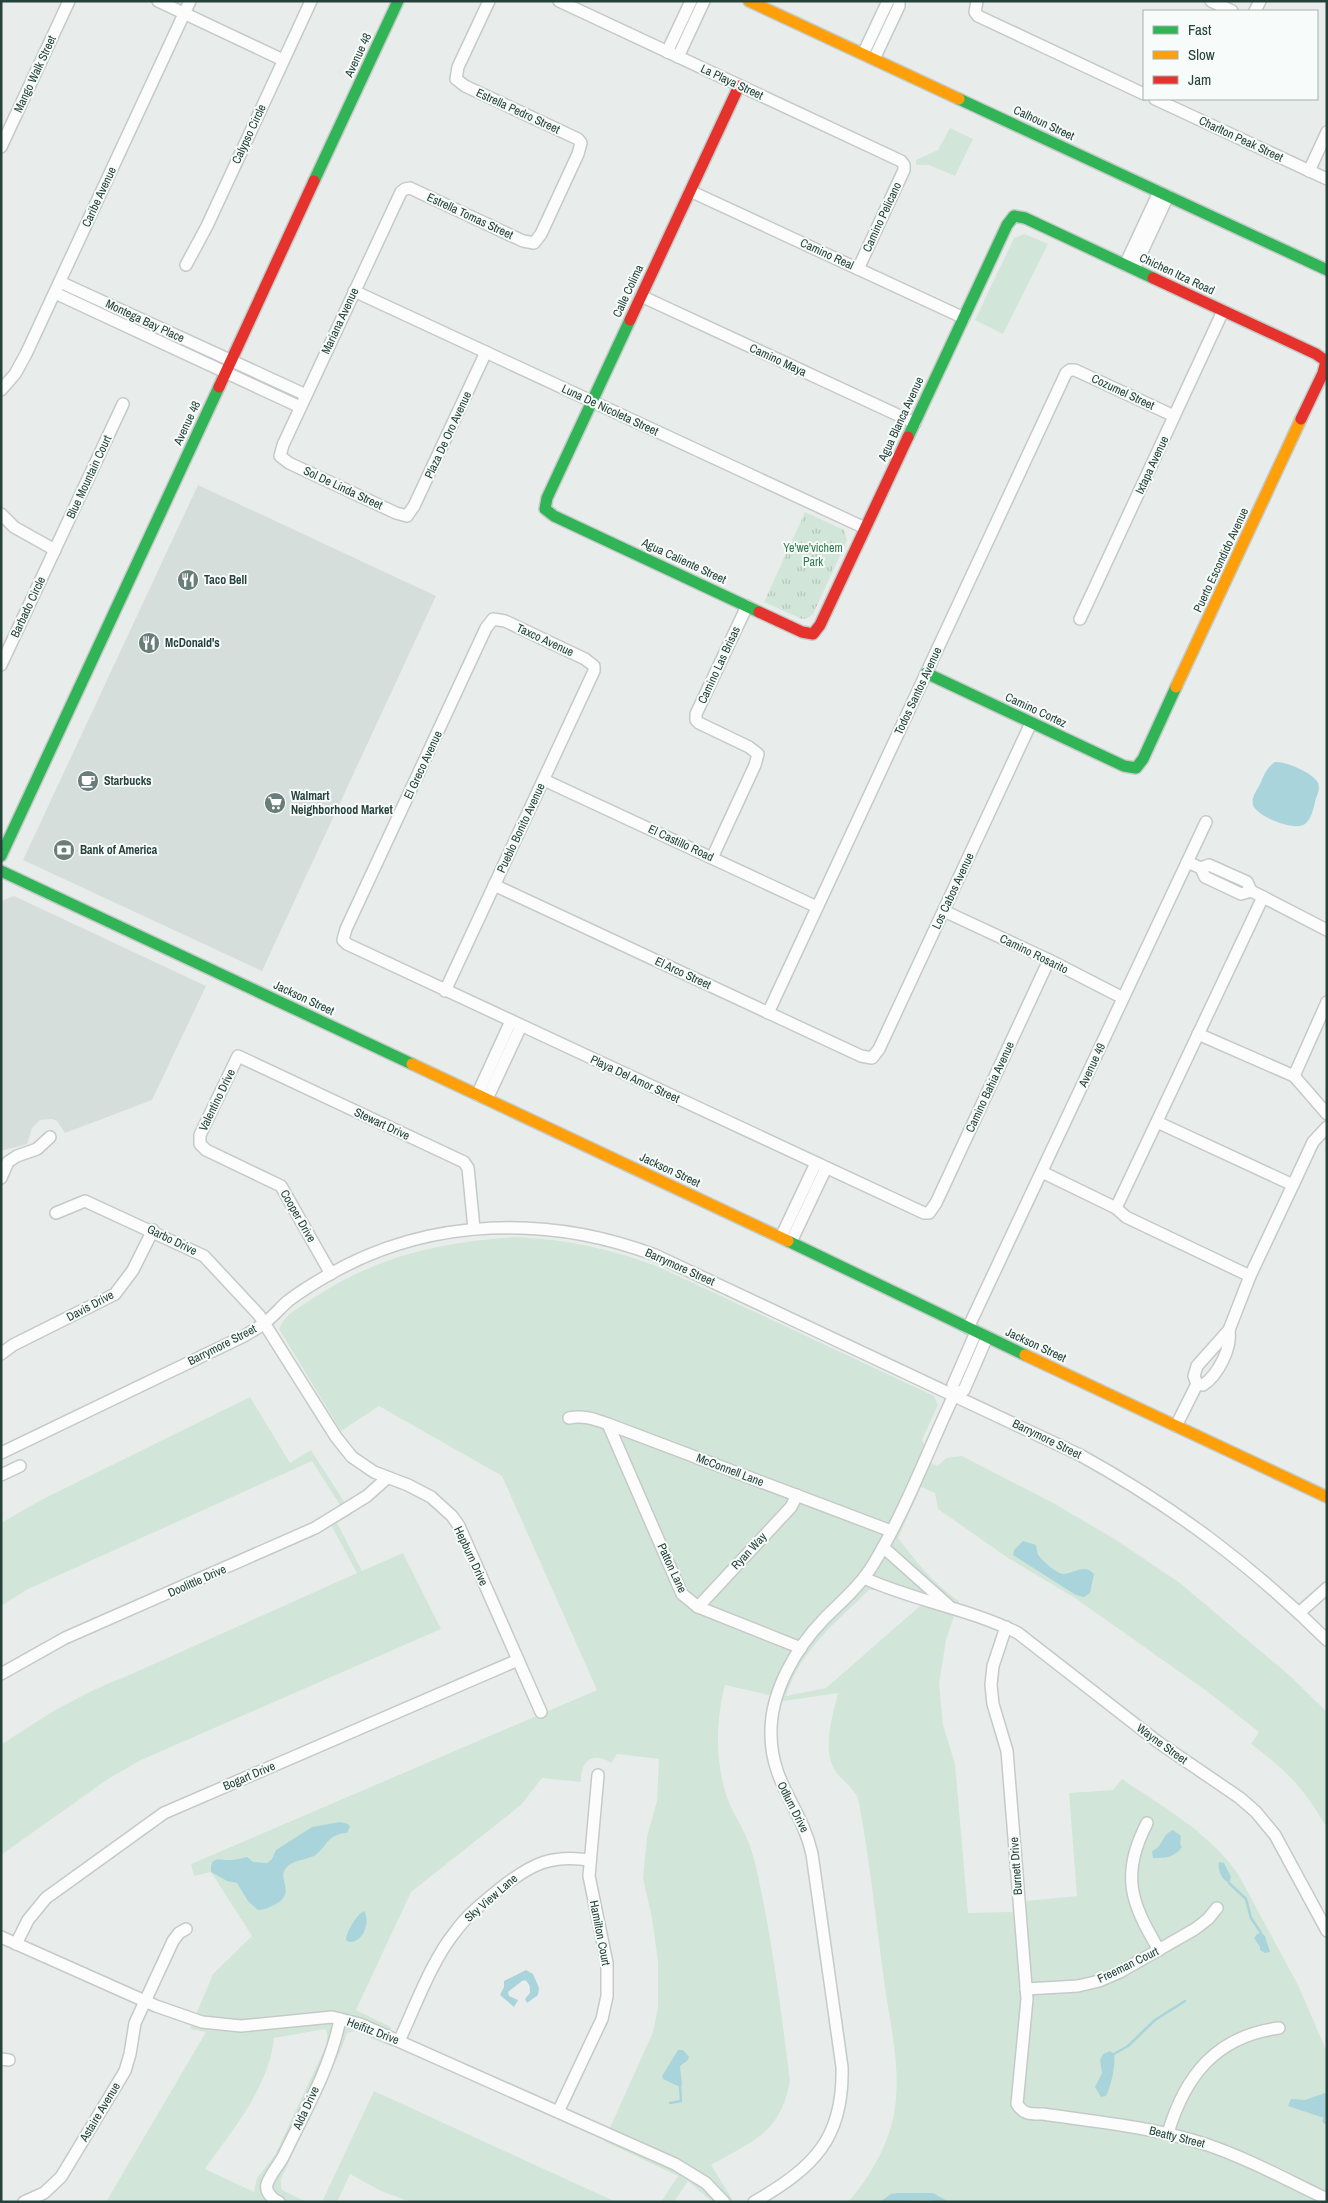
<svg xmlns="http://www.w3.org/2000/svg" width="1328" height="2203" font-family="'Archivo Narrow',sans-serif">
<defs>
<pattern id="park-tufts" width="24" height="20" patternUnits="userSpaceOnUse" patternTransform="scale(1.25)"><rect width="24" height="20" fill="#d1e6d8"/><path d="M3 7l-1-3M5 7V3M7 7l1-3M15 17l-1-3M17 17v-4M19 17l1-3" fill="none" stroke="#b3c6ba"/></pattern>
</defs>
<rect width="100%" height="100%" fill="#e8edeb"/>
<g fill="#d6dedb">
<path d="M198 485 436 596 262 971 23 860Z"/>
<path d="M14 896 206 986 152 1100 65 1133 57 1121 52 1119 40 1120 32 1128 27 1144 1 1151V901Z"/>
</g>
<g fill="#d1e6d8" fill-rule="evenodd">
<path d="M950 128 973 139 955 176 929 165H916V160L938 150Z"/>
<path d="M1025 234 1048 244 1003 334 975 320 1014 238Z"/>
<path d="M516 1237C566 1239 612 1249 659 1267L934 1396 938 1405 922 1440 932 1464 938 1466 946 1458 962 1456 1055 1504 1113 1538 1180 1583 1289 1675 1327 1712V1828C1304 1788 1287 1771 1251 1744L1259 1732 1208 1692 1075 1598 1008 1558 938 1509 935 1493 921 1487 898 1538C917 1562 933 1584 959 1601L946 1640 939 1684 943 1725 955 1764 968 1913 1012 1912 1027 1901 1077 1896 1069 1793 1113 1790 1122 1779C1163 1807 1209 1832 1238 1874L1298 1985 1327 2052V2202H848C868 2180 886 2149 893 2119 903 2073 890 2026 884 1980 876 1921 870 1862 859 1803 857 1788 839 1780 833 1767 823 1746 833 1714 838 1693L784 1701 769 1695 725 1685C716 1719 715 1760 726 1794 730 1808 738 1819 744 1832 753 1850 757 1870 761 1890 774 1953 782 2018 790 2081 780 2134 754 2140 711 2165L734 2202H712L688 2181 674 2202H661L678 2176 604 2141 653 2032 658 2007V1962L652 1918 643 1878 647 1837 657 1801 659 1759 617 1754 611 1763C593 1751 580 1761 581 1782L542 1778 521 1805 411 1892 356 2010 391 2027 392 2047 355 2031 347 2033 341 2050 281 2179V2188L284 2191 306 2202H106L206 2032 190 2029 213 1974 252 1936 211 1872 194 1876 191 1864 597 1690 502 1476 379 1406 341 1431 279 1329C285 1314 298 1308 312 1299 376 1256 440 1242 516 1237ZM869 1590H876L921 1605 826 1688 786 1696C799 1652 837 1621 869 1590ZM325 2029C329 2035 327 2041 325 2048L275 2155 257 2178 254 2192 205 2169C232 2130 269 2088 274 2038Z"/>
<path d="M250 1397 290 1463 311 1450 352 1514 337 1523 362 1571 403 1553 441 1629 141 1760 108 1779 1 1855V1745C41 1718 81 1693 127 1676L357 1573 325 1514 340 1505 312 1461 26 1590 1 1606V1523L43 1499Z"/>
<path d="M374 2091 616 2202H411L381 2191 350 2174 337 2202H322Z"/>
</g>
<path fill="url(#park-tufts)" d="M805 512 844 530 847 540 813 614 808 618 802 619 764 602Z"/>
<g fill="#a9d4db">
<path d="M1275 762C1285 761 1314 773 1318 783 1320 789 1318 794 1316 798 1314 806 1312 818 1306 823 1297 833 1257 817 1253 805 1251 797 1257 790 1260 784 1264 775 1267 767 1275 762Z"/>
<path d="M1023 1541 1036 1545C1037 1549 1037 1554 1039 1556 1044 1562 1058 1575 1065 1574 1077 1572 1084 1564 1094 1574L1090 1593 1084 1597 1076 1595 1013 1555 1014 1550Z"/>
<path d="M340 1822 348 1824 350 1827 347 1833C326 1834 326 1849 314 1856 305 1860 293 1860 286 1868 276 1879 299 1894 272 1906 268 1908 263 1910 258 1910L248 1901 237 1883 227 1881 211 1872C210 1854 220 1861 230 1860 236 1860 242 1858 247 1857L253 1862 267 1863 272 1859 276 1850 312 1827Z"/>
<path d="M1173 1830 1181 1836 1180 1844 1182 1847C1174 1858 1165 1858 1153 1858L1152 1851C1163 1847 1162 1834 1173 1830Z"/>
<path d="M1219 1862 1224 1863 1231 1877 1229 1883C1222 1880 1217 1870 1219 1862Z"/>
<path d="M364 1911C371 1922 363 1943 349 1942L346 1940C346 1932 357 1914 364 1911Z"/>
<path d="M1261 1933 1265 1936 1270 1952 1265 1953 1260 1950V1947L1254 1938 1257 1934Z"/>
<path d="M526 1970 533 1974 539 1988 538 1995 527 2003 525 1999 530 1993C530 1987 530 1984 525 1980L522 1981 508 1992 509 1996 518 2000 514 2007 500 1995 504 1987V1981Z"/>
<path d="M678 2050H683L689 2057 687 2061 680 2066 682 2085 680 2087 663 2079 662 2076Z"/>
<path d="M1110 2051 1114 2054C1116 2065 1111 2086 1106 2096L1101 2097 1095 2087 1102 2073 1100 2060 1103 2054Z"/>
<path d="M1325 2093 1327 2094V2119L1288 2106 1291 2099 1305 2100Z"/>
<path d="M898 2193H933L949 2202 926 2200 880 2202 891 2194Z"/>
</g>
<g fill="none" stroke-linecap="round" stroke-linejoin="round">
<g stroke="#a9d4db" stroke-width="2.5">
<path d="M1229 1883 1246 1899 1251 1918 1261 1933"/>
<path d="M1114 2054 1128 2046 1155 2020 1185 2001"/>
<path d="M670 2103 681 2101 680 2087"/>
<path d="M1324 2119V2122L1327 2124"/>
</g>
<g stroke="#c5cac8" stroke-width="14">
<g id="street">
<path d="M158 1 283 60"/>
<path d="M559 1 901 161 904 165V170L858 269"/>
<path d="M977 1 975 12 978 16 1144 94"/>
<path d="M1211 1 1232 11"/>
<path d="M1255 11 1260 1"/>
<path d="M667 52 691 1"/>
<path d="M863 54 888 1"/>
<path d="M678 57 704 1"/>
<path d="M874 59 899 6V1"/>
<path d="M1155 99 1327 179"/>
<path d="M1 147 69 1"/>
<path d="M1309 171 1327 132"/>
<path d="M690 191 964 318"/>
<path d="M186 265 207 226 311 1"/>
<path d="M1125 265 1159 192"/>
<path d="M1134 269 1168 196"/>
<path d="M60 282 306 395"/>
<path d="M354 291 865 528"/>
<path d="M55 293 300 407"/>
<path d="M641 296 915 423"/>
<path d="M486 352 414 506 407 516 396 513 289 463 280 456 283 445 401 192 405 189 410 188 523 241 534 243 541 234 578 154 581 143 578 139 465 86 456 79 458 67 489 1"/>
<path d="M1 390 15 374 26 354 190 1"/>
<path d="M1 514 14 527 55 550"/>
<path d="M1080 619 1223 311"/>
<path d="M1 665 123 404"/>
<path d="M544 780 817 907"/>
<path d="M712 858 755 765 758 754 749 747 699 723 696 720V714L747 606"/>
<path d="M1201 868 1209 865 1247 882 1251 891"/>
<path d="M494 885 861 1056 872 1058 879 1049 1031 723"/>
<path d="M1263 897 1327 930"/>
<path d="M944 911 1049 960 1123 998"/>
<path d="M445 991 594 671V666L585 659 505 621 493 619 486 628 346 929 343 940 347 944 924 1213H929L936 1203 1049 960"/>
<path d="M768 1013 1066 373 1070 370H1075L1174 416"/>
<path d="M1198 1034 1294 1076 1327 1002"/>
<path d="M1294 1076 1327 1114"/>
<path d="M477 1095 511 1021"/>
<path d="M487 1099 521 1026"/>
<path d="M1042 1172 1116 1208 1263 897 1251 891 1241 894 1205 877 1201 868 1187 862"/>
<path d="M1 1178 8 1162 17 1156 37 1149 50 1137"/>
<path d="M1293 1185 1313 1142 1327 1127"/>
<path d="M1116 1208 1126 1217 1250 1276 1293 1185 1157 1122"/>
<path d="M56 1213 85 1201 204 1256 259 1315 336 1437 352 1457 374 1472 408 1485 431 1497 452 1516 459 1526 541 1712"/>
<path d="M781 1237 816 1163"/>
<path d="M791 1242 826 1168"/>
<path d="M331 1274 281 1186 206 1150 200 1144V1135L238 1056 464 1162 468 1168 474 1228"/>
<path d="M968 1328 1206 822"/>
<path d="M1 1354 13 1345 115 1294 133 1270 153 1230"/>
<path d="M1197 1384 1203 1385C1218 1375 1232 1348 1229 1330"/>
<path d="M954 1395 964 1390 987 1337"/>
<path d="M569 1418C583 1415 594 1419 608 1424L891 1531"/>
<path d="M608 1424 682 1594 698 1607 801 1648"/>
<path d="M1176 1426 1197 1384 1194 1376 1197 1366 1229 1330 1250 1276"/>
<path d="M1 1453 244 1336C250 1332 257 1329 263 1324 272 1318 280 1308 288 1301 301 1291 316 1282 330 1274 430 1217 549 1215 655 1255L1080 1455C1174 1507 1250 1564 1327 1640"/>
<path d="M1 1475 20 1466"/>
<path d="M883 1547 948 1605"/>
<path d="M864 1578C914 1601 968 1608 1018 1633L1158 1742 1240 1798 1256 1812 1275 1835 1327 1931"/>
<path d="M698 1607 791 1507 797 1495"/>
<path d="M1299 1613 1327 1588"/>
<path d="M1006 1627 993 1666 991 1685 993 1704 1007 1751 1027 1999 1017 2104C1024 2115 1031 2114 1043 2114 1097 2122 1153 2127 1205 2144 1247 2158 1287 2180 1327 2199"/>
<path d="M1 1674 65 1638 315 1528 367 1496 387 1478"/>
<path d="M1147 1823C1120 1875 1131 1903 1159 1950"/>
<path d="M1 1937 156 2006 202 2022 241 2026 332 2017 360 2024 675 2164 706 2183 724 2202"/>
<path d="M16 1944 28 1920 46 1898 164 1813 518 1660"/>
<path d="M1026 1989 1078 1986 1099 1981 1120 1972 1195 1929 1208 1919 1217 1908"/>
<path d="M399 2041C415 2007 432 1960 455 1932 468 1914 485 1901 502 1887 532 1864 551 1854 590 1860"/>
<path d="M1 2059 9 2060"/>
<path d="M558 2112 602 2019 607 1996V1963L589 1876 598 1775"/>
<path d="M1168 2133C1185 2076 1216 2036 1279 2028"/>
<path d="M24 2202 44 2193 61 2177 125 2071 130 2054 135 2023 173 1941 179 1933 186 1929"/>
<path d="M279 2202C272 2199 265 2192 267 2184 270 2175 278 2166 283 2157 304 2113 331 2067 340 2019"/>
<path d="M754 2202C813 2168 844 2139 842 2067L812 1854C802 1808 771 1784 771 1734 770 1692 796 1648 824 1619 842 1601 861 1585 874 1563 906 1510 928 1450 954 1395L953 1385 976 1332"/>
</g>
</g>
<g stroke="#c3cbc8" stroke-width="14">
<g id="fast">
<path d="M959 99 1327 270"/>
<path d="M314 181 398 1"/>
<path d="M630 320 547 498 545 509 554 516 759 612"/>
<path d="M908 437 1007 225 1014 216 1025 218 1153 278"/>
<path d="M926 673 1124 766 1136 768 1143 759 1176 687"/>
<path d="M1 856 219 387"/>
<path d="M1 871 412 1064"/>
<path d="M788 1241 1025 1355"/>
</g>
</g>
<g stroke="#c3cbc8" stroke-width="14">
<g id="slow">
<path d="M749 1 959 99"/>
<path d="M1176 687 1301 419"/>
<path d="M412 1064 788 1241"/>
<path d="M1025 1355 1327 1497"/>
</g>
</g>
<g stroke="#c3cbc8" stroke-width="14">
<g id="jam">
<path d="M1153 278 1316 354 1326 361 1323 373 1301 419"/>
<path d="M630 320 739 86"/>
<path d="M219 387 314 181"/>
<path d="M759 612 802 632 813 634 820 625 908 437"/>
</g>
</g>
<use href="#street" stroke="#fcfcfc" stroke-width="11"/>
<use href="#fast" stroke="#30b455" stroke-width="11"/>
<use href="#slow" stroke="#ff9f0a" stroke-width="11"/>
<use href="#jam" stroke="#e5322d" stroke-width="11"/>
</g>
<defs>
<g id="restaurant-disc" transform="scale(1.125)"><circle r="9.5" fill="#697e78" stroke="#f7fbf9"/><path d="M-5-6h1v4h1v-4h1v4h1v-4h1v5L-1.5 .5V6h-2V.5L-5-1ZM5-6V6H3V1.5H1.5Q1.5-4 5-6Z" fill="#fff"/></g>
<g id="cafe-disc" transform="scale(1.125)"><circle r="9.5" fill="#697e78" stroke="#f7fbf9"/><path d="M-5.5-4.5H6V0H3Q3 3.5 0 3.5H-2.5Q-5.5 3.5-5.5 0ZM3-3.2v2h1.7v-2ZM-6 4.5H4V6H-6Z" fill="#fff"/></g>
<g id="supermarket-disc" transform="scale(1.125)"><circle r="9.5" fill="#697e78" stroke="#f7fbf9"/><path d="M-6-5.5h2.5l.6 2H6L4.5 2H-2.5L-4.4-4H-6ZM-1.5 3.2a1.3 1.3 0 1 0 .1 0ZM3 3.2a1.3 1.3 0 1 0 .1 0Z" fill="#fff"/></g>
<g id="bank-disc" transform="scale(1.125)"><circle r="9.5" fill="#697e78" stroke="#f7fbf9"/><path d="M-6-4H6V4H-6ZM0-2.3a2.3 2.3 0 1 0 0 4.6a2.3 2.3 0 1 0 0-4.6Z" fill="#fff"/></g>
</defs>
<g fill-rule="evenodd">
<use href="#restaurant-disc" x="188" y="580"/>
<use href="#restaurant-disc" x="149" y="643"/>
<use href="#cafe-disc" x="88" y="781"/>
<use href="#supermarket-disc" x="275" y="803"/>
<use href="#bank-disc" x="64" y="850"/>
</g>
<g text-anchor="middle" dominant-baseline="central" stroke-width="4" stroke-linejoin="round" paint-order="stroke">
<g font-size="12" fill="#24423a" stroke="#f7fbf9">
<text transform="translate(358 55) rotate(-65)">Avenue 48</text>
<text transform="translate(35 74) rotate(-65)">Mango Walk Street</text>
<text transform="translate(732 82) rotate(25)">La Playa Street</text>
<text transform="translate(518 111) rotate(25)">Estrella Pedro Street</text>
<text transform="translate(1044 123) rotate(25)">Calhoun Street</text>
<text transform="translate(249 134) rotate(-65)">Calypso Circle</text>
<text transform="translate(1241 139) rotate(25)">Charlton Peak Street</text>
<text transform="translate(99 197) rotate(-65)">Caribe Avenue</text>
<text transform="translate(470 216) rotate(25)">Estrella Tomas Street</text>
<text transform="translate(882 217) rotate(-65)">Camino Pelicano</text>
<text transform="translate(827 254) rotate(25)">Camino Real</text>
<text transform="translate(1177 274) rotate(25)">Chichen Itza Road</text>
<text transform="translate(628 291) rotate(-65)">Calle Colima</text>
<text transform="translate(145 321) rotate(25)">Montega Bay Place</text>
<text transform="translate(340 321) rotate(-65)">Mariana Avenue</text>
<text transform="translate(778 360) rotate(25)">Camino Maya</text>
<text transform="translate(1123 392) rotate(25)">Cozumel Street</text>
<text transform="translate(610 410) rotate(25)">Luna De Nicoleta Street</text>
<text transform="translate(901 419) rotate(-65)">Agua Blanca Avenue</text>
<text transform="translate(187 423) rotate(-65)">Avenue 48</text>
<text transform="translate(448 435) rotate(-65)">Plaza De Oro Avenue</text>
<text transform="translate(1152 465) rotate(-65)">Ixtapa Avenue</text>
<text transform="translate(89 477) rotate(-65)">Blue Mountain Court</text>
<text transform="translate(343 488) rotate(25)">Sol De Linda Street</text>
<text transform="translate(1221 560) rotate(-65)">Puerto Escondido Avenue</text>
<text transform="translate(684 561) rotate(25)">Agua Caliente Street</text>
<text transform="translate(28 607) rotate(-65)">Barbado Circle</text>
<text transform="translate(545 640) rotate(25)">Taxco Avenue</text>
<text transform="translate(719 665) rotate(-65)">Camino Las Brisas</text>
<text transform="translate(918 691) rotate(-65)">Todos Santos Avenue</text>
<text transform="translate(1036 710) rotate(25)">Camino Cortez</text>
<text transform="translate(423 765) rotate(-65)">El Greco Avenue</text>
<text transform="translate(521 828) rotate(-65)">Pueblo Bonito Avenue</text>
<text transform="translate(681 843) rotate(25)">El Castillo Road</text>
<text transform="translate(953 891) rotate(-65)">Los Cabos Avenue</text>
<text transform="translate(1034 954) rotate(26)">Camino Rosarito</text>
<text transform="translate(683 973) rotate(25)">El Arco Street</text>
<text transform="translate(304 998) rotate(25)">Jackson Street</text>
<text transform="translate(1092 1065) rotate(-65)">Avenue 49</text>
<text transform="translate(635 1079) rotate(25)">Playa Del Amor Street</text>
<text transform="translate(990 1087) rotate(-65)">Camino Bahia Avenue</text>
<text transform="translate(217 1100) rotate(-64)">Valentino Drive</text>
<text transform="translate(382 1124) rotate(25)">Stewart Drive</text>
<text transform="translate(670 1170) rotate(25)">Jackson Street</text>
<text transform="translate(298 1216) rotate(60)">Cooper Drive</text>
<text transform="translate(172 1240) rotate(26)">Garbo Drive</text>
<text transform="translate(680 1267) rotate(24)">Barrymore Street</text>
<text transform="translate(90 1306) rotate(-28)">Davis Drive</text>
<text transform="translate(222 1345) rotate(-27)">Barrymore Street</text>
<text transform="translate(1036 1345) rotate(25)">Jackson Street</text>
<text transform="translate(1047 1439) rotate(26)">Barrymore Street</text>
<text transform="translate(730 1470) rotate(21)">McConnell Lane</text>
<text transform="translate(749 1551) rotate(-47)">Ryan Way</text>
<text transform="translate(471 1556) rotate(65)">Hepburn Drive</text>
<text transform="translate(672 1568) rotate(65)">Patton Lane</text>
<text transform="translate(197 1581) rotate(-24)">Doolittle Drive</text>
<text transform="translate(1162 1744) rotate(36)">Wayne Street</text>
<text transform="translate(249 1776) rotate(-23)">Bogart Drive</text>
<text transform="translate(793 1807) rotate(63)">Odlum Drive</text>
<text transform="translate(1016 1866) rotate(-94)">Burnett Drive</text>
<text transform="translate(491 1898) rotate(-41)">Sky View Lane</text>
<text transform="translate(600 1933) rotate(79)">Hamilton Court</text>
<text transform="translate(1128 1965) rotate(-26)">Freeman Court</text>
<text transform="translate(373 2031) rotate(21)">Heifitz Drive</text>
<text transform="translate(306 2108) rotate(-65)">Alda Drive</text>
<text transform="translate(100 2112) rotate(-59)">Astaire Avenue</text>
<text transform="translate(1177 2137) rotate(14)">Beatty Street</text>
</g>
<g font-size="12" fill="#2d7a4b" stroke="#f7fbf9">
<text x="813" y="548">Ye'we'vichem<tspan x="813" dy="14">Park</tspan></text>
</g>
<g font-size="12" font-weight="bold" fill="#24423a" stroke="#f7fbf9" text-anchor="start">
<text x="204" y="580">Taco Bell</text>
<text x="165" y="643">McDonald's</text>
<text x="104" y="781">Starbucks</text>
<text x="291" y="796">Walmart<tspan x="291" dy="14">Neighborhood Market</tspan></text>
<text x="80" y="850">Bank of America</text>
</g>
</g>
<rect width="1328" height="2203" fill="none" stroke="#24423a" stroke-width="5"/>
<rect x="1143" y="10" width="175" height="90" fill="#f7fbf9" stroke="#a3b1ad"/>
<rect x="1153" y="26" width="25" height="8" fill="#30b455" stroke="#a3b1ad"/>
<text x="1188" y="35" font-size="15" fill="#24423a">Fast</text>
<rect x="1153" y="51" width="25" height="8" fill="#ff9f0a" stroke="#a3b1ad"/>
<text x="1188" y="60" font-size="15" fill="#24423a">Slow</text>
<rect x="1153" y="76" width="25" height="8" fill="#e5322d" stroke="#a3b1ad"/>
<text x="1188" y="85" font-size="15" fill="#24423a">Jam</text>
</svg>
